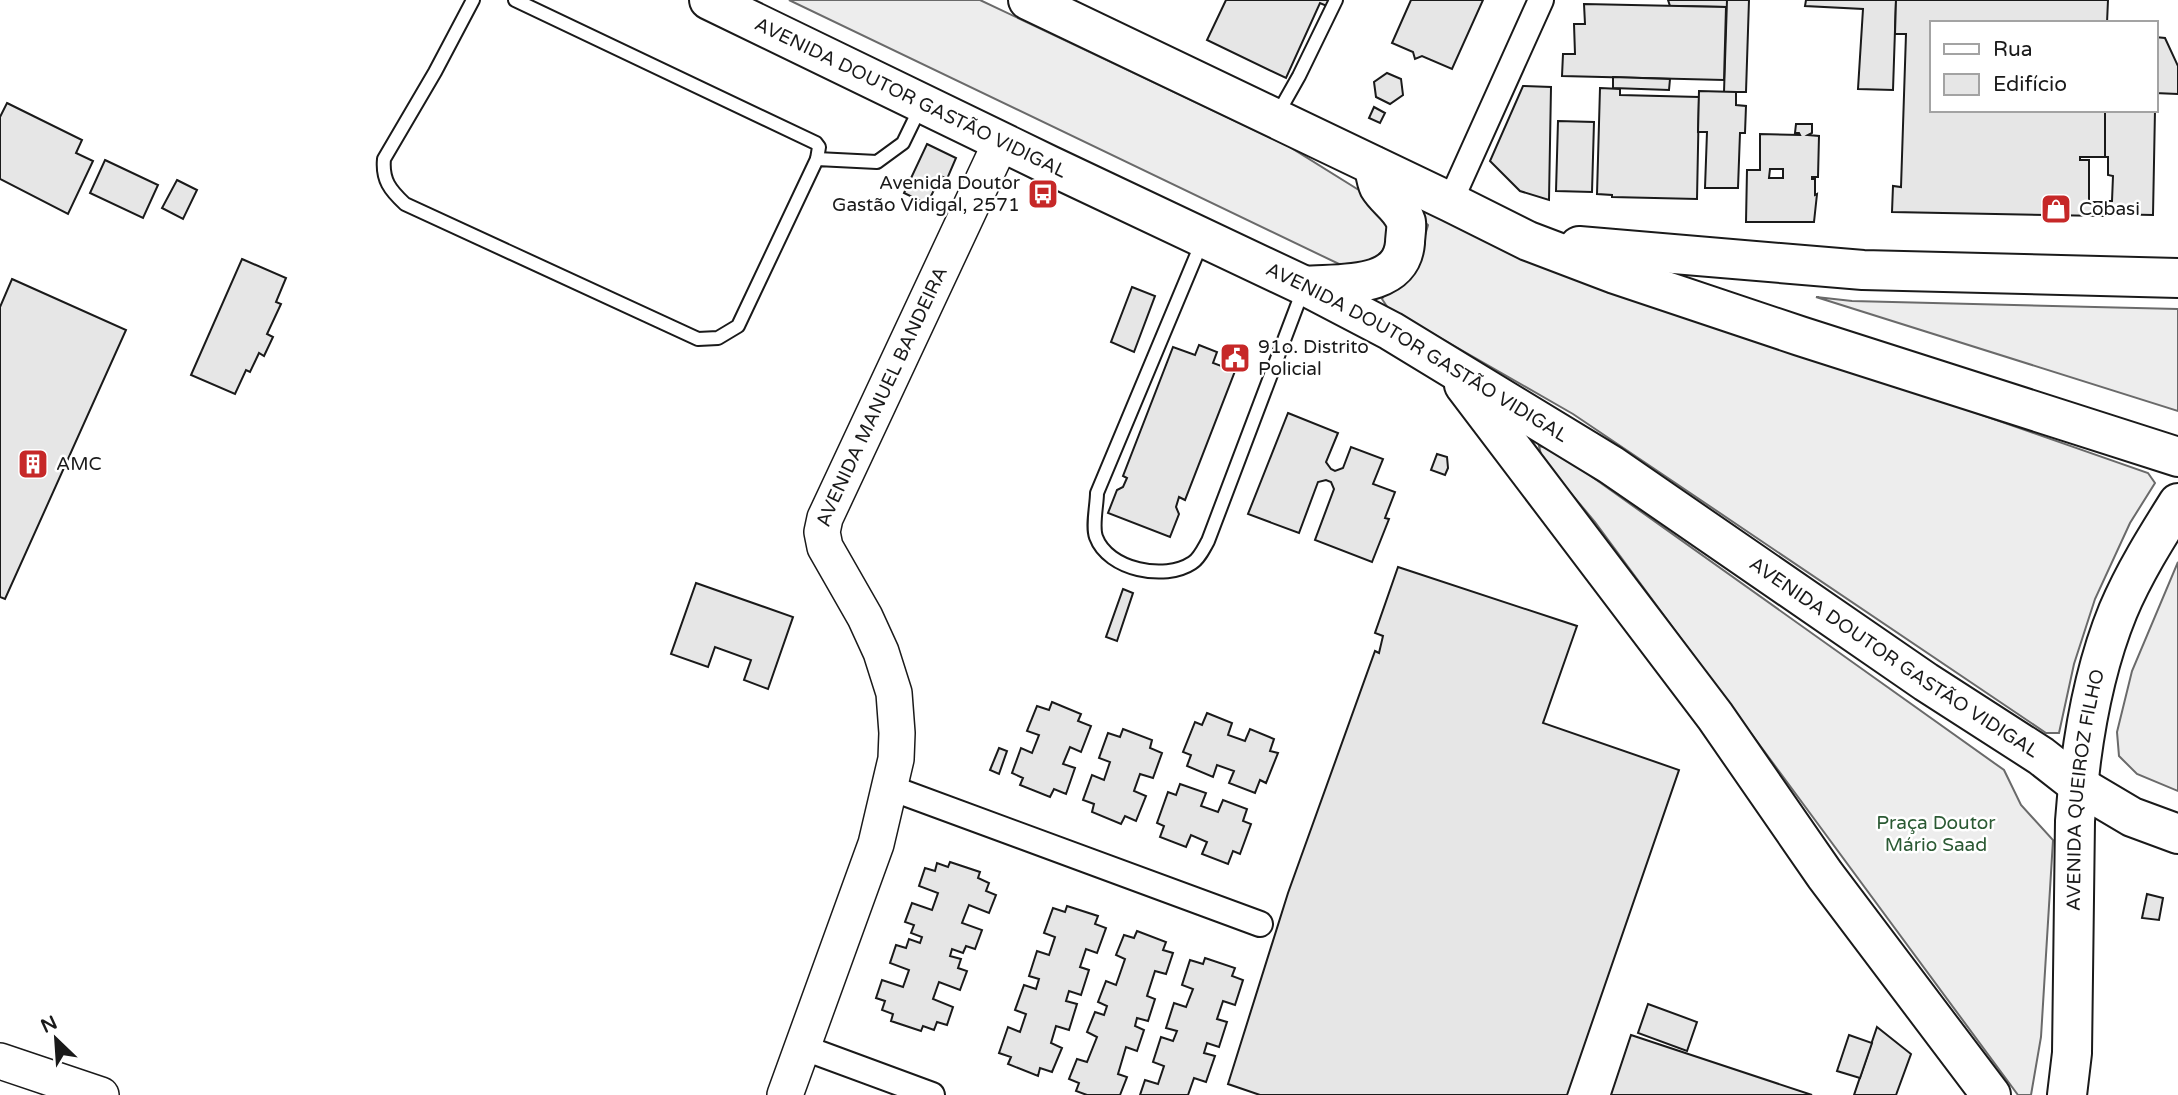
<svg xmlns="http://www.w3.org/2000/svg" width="2178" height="1095" font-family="'Varela Round',sans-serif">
<rect width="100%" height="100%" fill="#fff"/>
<g fill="#ededed" stroke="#6a6a6a" stroke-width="2">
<path d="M789 0H980L1288 146 1362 192 1377 205 1389 229 1388 244 1378 256 1363 263 1339 264Z"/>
<path d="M1423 209 1822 359 2148 473 2155 483 2130 523 2095 599 2074 664 2059 733H2046L1573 414 1388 308 1382 299 1387 288 1418 260 1428 225 1419 217Z"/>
<path d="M1816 297 1852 301 2178 309V411Z"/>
<path d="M1539 446 1553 449 2004 770 2021 805 2053 840 2041 1037 2031 1095H2018L1595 522 1542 459Z"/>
<path d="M2178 562V791L2137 774 2119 756 2117 732 2132 671Z"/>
</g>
<g fill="#e6e6e6" stroke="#1a1a1a" stroke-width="2" fill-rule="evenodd">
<path d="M1226 0H1332L1329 7 1320 3 1286 78 1207 40Z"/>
<path d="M1411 0H1483L1452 69 1422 56 1415 59 1413 52 1392 43Z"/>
<path d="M1668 0H1727V7L1670 6Z"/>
<path d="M1727 0H1749L1746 92H1724Z"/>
<path d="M1806 0H1896L1893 90 1858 89 1863 9 1805 6Z"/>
<path d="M1896 0H2108L2107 23H1931V110H2105V157H2080V160H2089V202H2104L2103 216 1892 212 1893 186 1901 187 1906 34H1895Z"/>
<path d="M1584 4 1726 7 1724 80 1562 76 1563 54H1575L1574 24H1585Z"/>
<path d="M2155 37 2165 38 2178 66V94L2155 93Z"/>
<path d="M1387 73 1401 79 1403 95 1390 104 1376 97 1374 82Z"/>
<path d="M1613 77 1670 79 1669 90 1613 88Z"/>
<path d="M1523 86 1551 87 1549 200 1520 191 1490 161Z"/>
<path d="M1600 88 1620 89V95L1699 97 1697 199 1612 197V195L1597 194Z"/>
<path d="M1699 91 1736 92V105L1746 106 1745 133H1740L1738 188H1705L1707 132H1698Z"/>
<path d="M7 103 82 140 76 153 93 161 68 214 0 179V117Z"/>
<path d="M1374 107 1385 113 1380 123 1369 118Z"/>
<path d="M2105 110H2155L2153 215 2103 214 2104 201H2112L2113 176 2108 175V157H2105Z"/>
<path d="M1558 121 1594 122 1592 192 1556 191Z"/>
<path d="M1796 124H1812V133L1808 135 1819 136 1818 177H1812V179H1815V195L1817 194 1814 222H1746L1747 170H1760V134L1800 135 1799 133H1795ZM1770 169H1783V178H1769Z"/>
<path d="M927 144 956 158 947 179 941 176 927 204 904 193Z"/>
<path d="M105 160 158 185 143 218 90 193Z"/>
<path d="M177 180 197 190 183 219 162 208Z"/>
<path d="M242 259 286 278 276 302 281 304 267 334 273 337 264 356 259 353 250 372 246 370 235 394 191 375Z"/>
<path d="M12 279 126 330 5 599 0 597V307Z"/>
<path d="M1132 287 1155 296 1134 352 1111 342Z"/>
<path d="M1199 345 1217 352 1213 363 1235 371 1185 500 1179 497 1176 507 1179 514 1170 537 1108 513 1117 490 1123 487 1127 478 1123 476 1173 347 1195 355Z"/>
<path d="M1288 413 1338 433 1326 462 1331 469 1335 471 1343 468 1351 447 1383 459 1373 484 1395 492 1385 518 1389 519 1372 562 1315 540 1334 489 1331 482 1326 480 1318 482 1299 533 1248 514Z"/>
<path d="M1437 454 1447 457 1448 468 1445 475 1431 470Z"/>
<path d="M1398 567 1577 626 1543 723 1679 770 1567 1095H1260L1228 1084 1288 893 1375 651 1379 653 1383 636 1375 633Z"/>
<path d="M696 583 793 617 768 689 744 680 751 660 715 647 708 667 671 654Z"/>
<path d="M1123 589 1133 593 1117 641 1106 637Z"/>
<path d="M1052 702 1081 714 1078 721 1091 726 1081 752 1070 747 1063 764 1075 768 1066 794 1054 789 1050 797 1020 785 1023 778 1012 773 1021 748 1032 753 1039 735 1027 731 1037 706 1049 710Z"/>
<path d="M1207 713 1232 723 1228 735 1245 741 1250 729 1274 739 1270 751 1278 753 1266 783 1260 780 1255 793 1229 783 1234 771 1217 765 1213 777 1187 766 1191 755 1183 752 1195 722 1202 725Z"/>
<path d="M1123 729 1152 740 1150 748 1162 753 1153 778 1140 774 1134 791 1146 796 1136 821 1125 816 1121 824 1092 812 1094 804 1083 800 1092 775 1104 780 1110 762 1099 758 1108 733 1120 737Z"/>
<path d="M999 748 1007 751 999 774 990 770Z"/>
<path d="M1180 784 1206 793 1201 806 1218 812 1223 800 1247 809 1243 821 1251 824 1240 854 1233 851 1228 864 1202 854 1207 842 1191 835 1186 847 1160 837 1164 826 1157 823 1168 792 1176 795Z"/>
<path d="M950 862 980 872 978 878 989 883 986 891 996 895 989 913 969 905 962 923 982 930 975 949 966 946 963 953 952 949 950 956 961 959 958 968 967 971 960 990 939 982 933 999 953 1007 947 1025 937 1022 934 1030 923 1026 921 1031 891 1021 893 1014 882 1010 885 1001 876 998 882 980 903 987 909 970 890 963 896 945 906 948 909 939 920 943 922 937 911 933 914 925 905 922 912 903 932 910 938 893 919 886 925 868 935 871 937 863 948 867Z"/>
<path d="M2147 894 2163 898 2159 920 2142 918Z"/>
<path d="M1067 906 1098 916 1095 924 1106 928 1097 953 1086 949 1080 967 1089 970 1081 995 1069 991 1066 1001 1077 1004 1069 1030 1056 1026 1051 1043 1062 1048 1052 1072 1040 1068 1038 1076 1008 1064 1011 1057 999 1053 1008 1027 1020 1032 1026 1014 1015 1010 1024 985 1036 989 1039 979 1029 976 1037 951 1049 955 1055 937 1044 933 1053 908 1065 912Z"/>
<path d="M1137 931 1166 942 1163 950 1173 953 1166 974 1155 971 1147 996 1155 999 1148 1021 1137 1018 1135 1026 1144 1030 1137 1051 1126 1047 1118 1074 1127 1077 1120 1095H1087L1076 1091 1079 1083 1069 1079 1077 1059 1087 1062 1097 1037 1087 1032 1095 1012 1104 1015 1107 1006 1098 1002 1106 981 1116 985 1125 959 1116 955 1124 935 1134 938Z"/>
<path d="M1205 958 1235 968 1232 976 1243 980 1235 1005 1223 1001 1217 1019 1227 1022 1219 1047 1207 1043 1204 1053 1215 1056 1206 1082 1194 1078 1188 1095H1140L1145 1080 1158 1084 1164 1066 1153 1062 1161 1037 1173 1041 1177 1031 1166 1028 1174 1003 1186 1007 1193 989 1182 985 1190 960 1203 964Z"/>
<path d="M1648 1004 1697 1022 1687 1051 1638 1033Z"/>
<path d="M1877 1027 1911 1054 1896 1095H1854Z"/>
<path d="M1631 1035 1812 1095H1611Z"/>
<path d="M1849 1035 1872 1043 1860 1078 1837 1071Z"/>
</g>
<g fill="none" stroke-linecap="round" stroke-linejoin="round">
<g stroke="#1a1a1a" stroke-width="16">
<g id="lane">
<path d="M473 0 435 72 384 159C382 180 390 190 405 204L698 339 718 338 738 326 817 159 877 162 903 143 921 106"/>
<path d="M515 0 816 143 819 147 817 159"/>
<path d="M1277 115 1299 76 1336 0"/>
<path d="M1202 242 1097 493C1097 505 1092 526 1096 537 1108 570 1165 581 1192 563 1199 559 1204 548 1208 541L1303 290"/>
</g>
</g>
<g stroke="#1a1a1a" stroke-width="28">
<g id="street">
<path d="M1450 202 1541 0"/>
<path d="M891 788 1260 924"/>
<path d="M802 1047 932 1095"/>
</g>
</g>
<g stroke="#1a1a1a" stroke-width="38">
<g id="secondary">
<path d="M0 1061 101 1095"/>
<path id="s1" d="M785 1095 876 844 896 759 897 733 894 693 881 652 865 617 825 547 822 532 825 518 1001 142"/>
</g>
</g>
<g stroke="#1a1a1a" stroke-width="42">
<g id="highway">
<path id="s2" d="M709 0 1049 165 1305 286 1391 331 1611 465 1926 682 2041 756 2078 785 2132 817 2178 834"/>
<path d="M1028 0 1450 202 1528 241 1615 274 1800 336 2178 457"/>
<path d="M1579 246 1863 270 2178 278"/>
<path d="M1305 286C1338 283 1401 290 1405 243 1405 237 1407 228 1406 222 1401 207 1386 199 1379 187 1376 181 1375 172 1374 166"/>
<path d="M1464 385 1715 716 1825 875 1991 1095"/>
<path id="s3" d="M2067 1095 2072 1053 2075 821C2080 751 2091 677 2118 611 2134 573 2156 538 2178 503"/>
</g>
</g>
<use href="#lane" stroke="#fff" stroke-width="12"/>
<use href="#street" stroke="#fff" stroke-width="24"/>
<use href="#secondary" stroke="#fff" stroke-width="35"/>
<use href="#highway" stroke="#fff" stroke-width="38"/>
</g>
<defs>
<g id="bus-square" transform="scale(1.575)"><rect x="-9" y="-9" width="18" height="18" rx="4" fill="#c62828" stroke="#fff"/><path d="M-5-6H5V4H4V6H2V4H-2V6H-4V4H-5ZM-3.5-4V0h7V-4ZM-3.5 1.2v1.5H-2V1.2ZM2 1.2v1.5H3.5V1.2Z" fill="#fff"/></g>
<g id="shop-square" transform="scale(1.575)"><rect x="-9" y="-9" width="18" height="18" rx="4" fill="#c62828" stroke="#fff"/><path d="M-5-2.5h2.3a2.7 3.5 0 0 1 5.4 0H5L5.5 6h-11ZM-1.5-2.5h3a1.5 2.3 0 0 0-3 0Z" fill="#fff"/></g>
<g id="civic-square" transform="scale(1.575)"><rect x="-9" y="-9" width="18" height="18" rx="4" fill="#c62828" stroke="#fff"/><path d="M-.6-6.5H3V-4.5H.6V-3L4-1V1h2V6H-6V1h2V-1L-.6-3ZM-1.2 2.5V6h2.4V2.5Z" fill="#fff"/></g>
<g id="building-square" transform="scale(1.575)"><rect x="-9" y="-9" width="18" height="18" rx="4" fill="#c62828" stroke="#fff"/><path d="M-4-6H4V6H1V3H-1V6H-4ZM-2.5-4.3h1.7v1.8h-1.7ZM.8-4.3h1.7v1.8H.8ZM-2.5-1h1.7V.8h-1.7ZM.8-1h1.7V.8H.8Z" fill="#fff"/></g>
</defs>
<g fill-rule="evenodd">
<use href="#bus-square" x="1043" y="194"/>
<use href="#shop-square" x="2056" y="209"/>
<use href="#civic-square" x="1235" y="358"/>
<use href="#building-square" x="33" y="464"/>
</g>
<g text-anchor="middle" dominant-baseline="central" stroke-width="5" stroke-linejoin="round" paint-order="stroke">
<g font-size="19" fill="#1a1a1a" stroke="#fff">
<text stroke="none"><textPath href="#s2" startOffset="224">AVENIDA DOUTOR GASTÃO VIDIGAL</textPath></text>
<text stroke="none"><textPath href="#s2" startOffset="791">AVENIDA DOUTOR GASTÃO VIDIGAL</textPath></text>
<text stroke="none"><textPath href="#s1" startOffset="746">AVENIDA MANUEL BANDEIRA</textPath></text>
<text stroke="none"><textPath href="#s2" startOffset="1358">AVENIDA DOUTOR GASTÃO VIDIGAL</textPath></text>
<text stroke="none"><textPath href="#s3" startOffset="306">AVENIDA QUEIROZ FILHO</textPath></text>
</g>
<g font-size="19" fill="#1a1a1a" stroke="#fff" text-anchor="start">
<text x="1020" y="183" text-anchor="end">Avenida Doutor<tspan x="1020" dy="22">Gastão Vidigal, 2571</tspan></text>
<text x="2079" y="209">Cobasi</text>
<text x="1258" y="347">91o. Distrito<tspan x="1258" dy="22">Policial</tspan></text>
<text x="56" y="464">AMC</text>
</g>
<g font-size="19" fill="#2b5a34" stroke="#fff">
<text x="1936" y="823">Praça Doutor<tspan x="1936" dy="22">Mário Saad</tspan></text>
</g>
</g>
<rect x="1930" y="21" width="228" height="91" fill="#ffffff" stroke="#a3a3a3" stroke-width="2"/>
<rect x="1944" y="44" width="35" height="10" fill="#ffffff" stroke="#a3a3a3" stroke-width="2"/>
<text x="1993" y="56" font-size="21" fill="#1a1a1a">Rua</text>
<rect x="1944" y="74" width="35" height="21" fill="#e6e6e6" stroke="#a3a3a3" stroke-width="2"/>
<text x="1993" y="91" font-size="21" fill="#1a1a1a">Edifício</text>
<g transform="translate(56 1039) rotate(335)" stroke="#ffffff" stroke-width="5" paint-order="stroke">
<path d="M0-5L12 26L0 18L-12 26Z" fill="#1a1a1a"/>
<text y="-10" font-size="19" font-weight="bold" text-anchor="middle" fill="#1a1a1a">N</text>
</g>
</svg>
